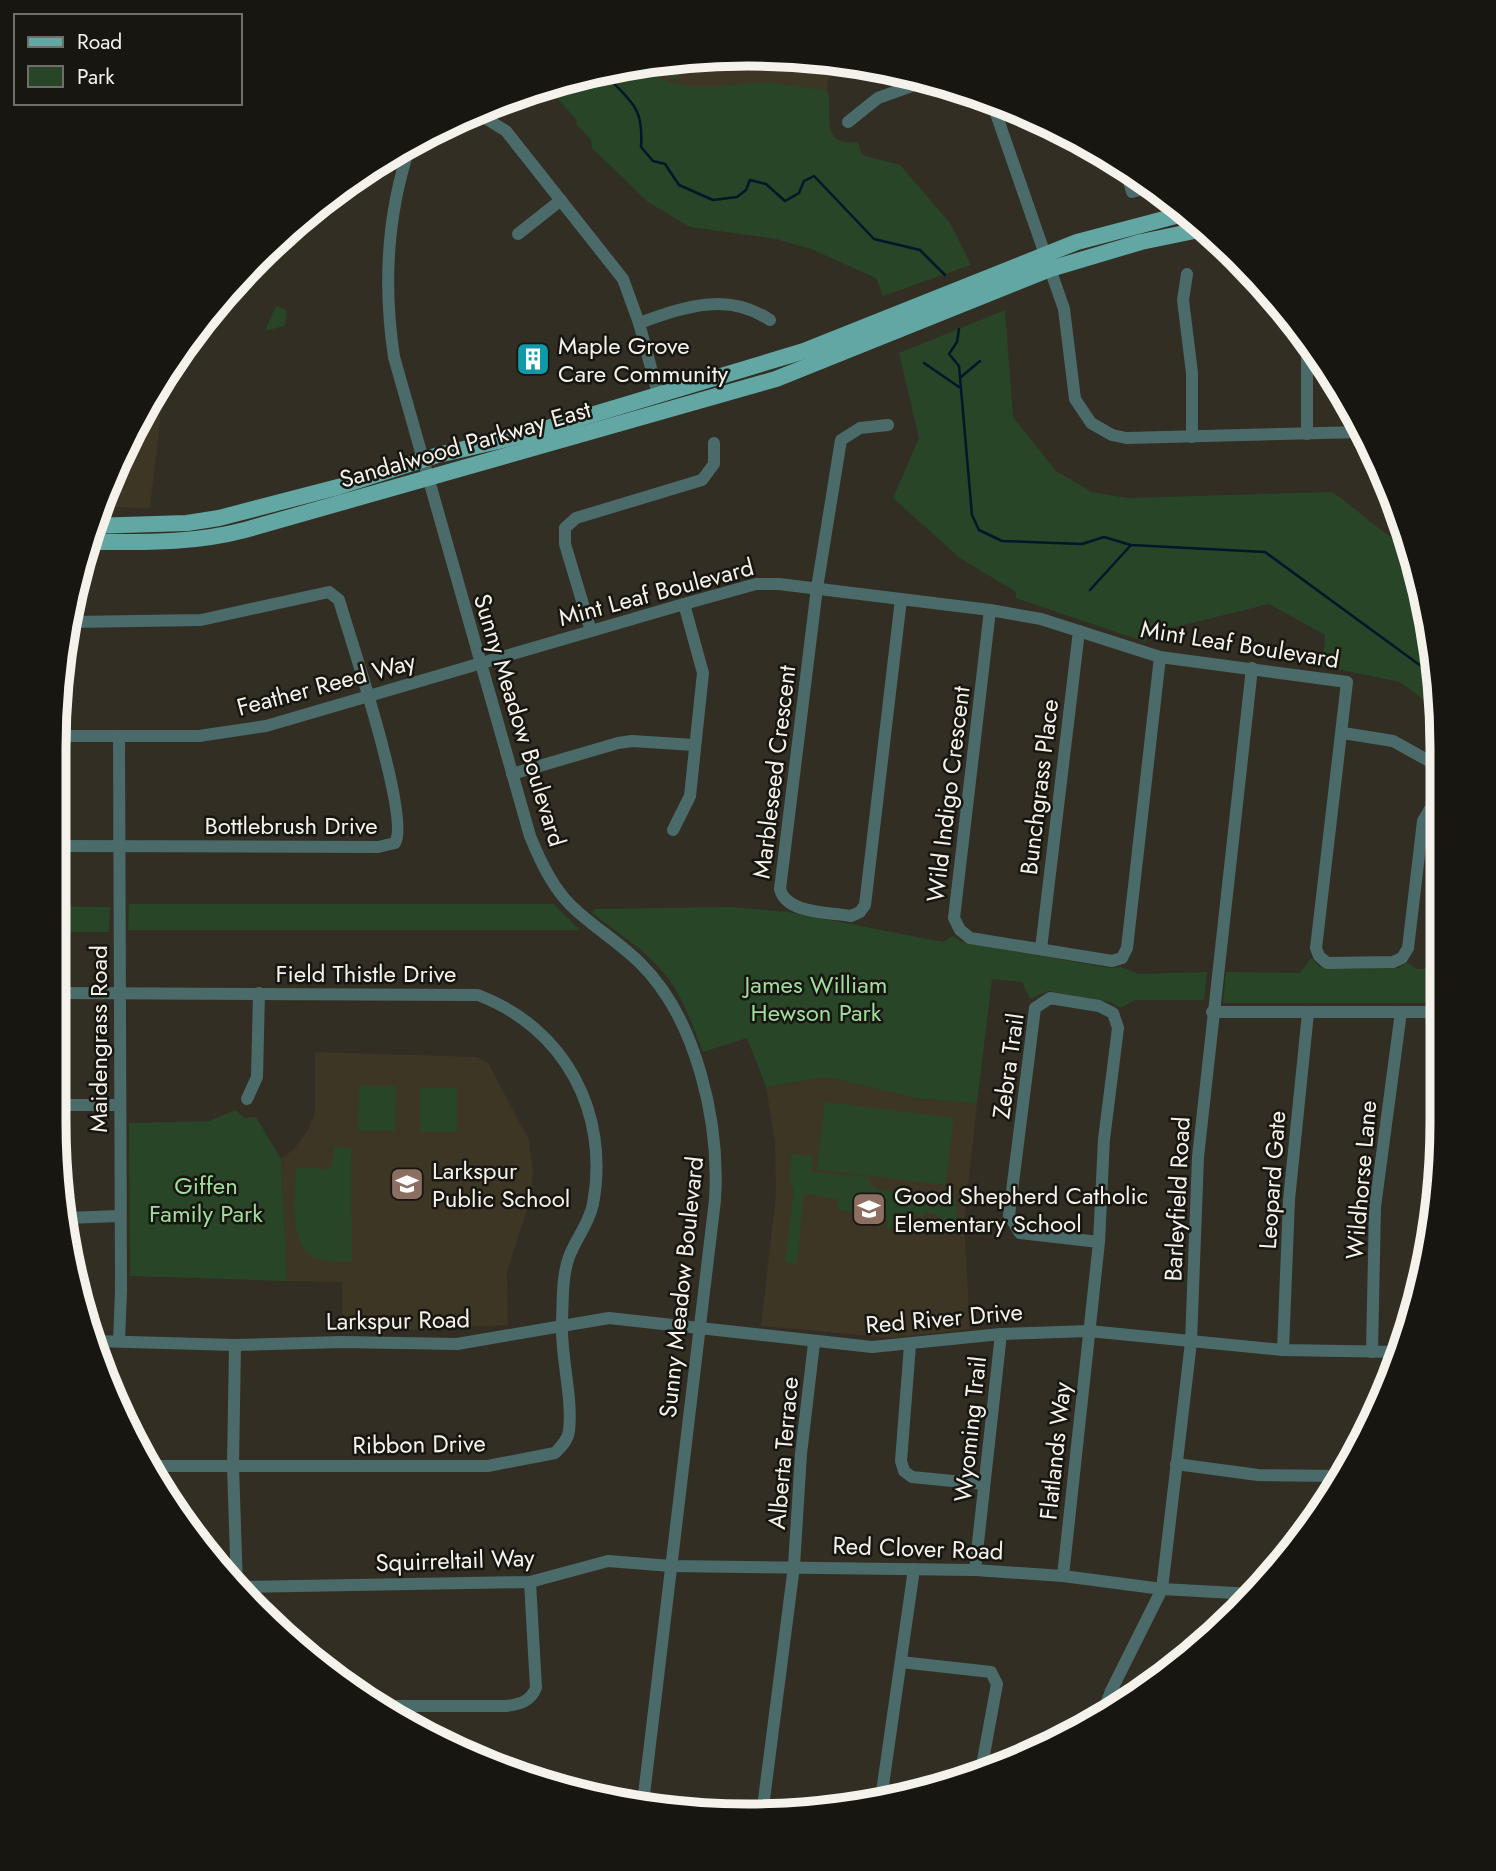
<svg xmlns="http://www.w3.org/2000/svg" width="1496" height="1871" font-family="Jost,sans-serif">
<rect width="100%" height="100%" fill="#322e23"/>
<g fill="#3d3625">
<path d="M794 56 831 62 827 90 767 83 702 88 666 82 639 64 658 60Z"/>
<path d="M165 377 150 508 99 507 147 401Z"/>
<path d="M315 1052 477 1057 488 1063 529 1140 533 1169 531 1198 507 1271 508 1325 342 1333V1282L287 1281 281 1159 294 1149 308 1130 315 1112Z"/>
<path d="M827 1077 920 1099 977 1103 964 1225 970 1329 890 1338 761 1326 776 1193 775 1143 766 1087Z"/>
</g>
<g fill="#284527">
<path d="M700 59 673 80 658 60Z"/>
<path d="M639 64C677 99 723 82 768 83 788 84 808 88 827 90 835 111 816 146 858 142L862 155 900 165 950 223 971 265 883 296 876 278 811 249 776 239 690 227 648 202 592 148 591 140 576 124 577 120 546 86Z"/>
<path d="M276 306 286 310 287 318 284 326 265 331Z"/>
<path d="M1005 310 1013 417 1056 471 1092 492 1127 498 1332 492C1359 510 1381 534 1409 547L1418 568 1440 712 1400 682 1322 666 1325 635 1269 604 1147 634 1145 642 1016 598V592L960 558 893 498 919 438 899 353Z"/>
<path d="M129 904H554L580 930H128Z"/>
<path d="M55 906 110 907 109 932H55Z"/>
<path d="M732 907 788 912 943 942 953 936 962 942 1110 968 1121 967 1139 974 1207 972 1204 1000H1135L1121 1008 1110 1002 1048 991 1030 999 1022 982 992 979 977 1103 920 1099 827 1077 766 1087 747 1038 703 1052C693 1027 684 999 667 977 647 951 618 933 592 913L595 909Z"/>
<path d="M1311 958 1320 967 1329 969 1399 968 1407 962 1416 969 1441 968V1003H1223L1226 972 1300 973Z"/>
<path d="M359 1086H396L395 1131H358Z"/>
<rect x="420" y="1088" width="37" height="44"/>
<path d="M825 1102 954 1118 945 1185 817 1169Z"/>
<path d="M236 1110 244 1118 256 1117 281 1159 287 1281 130 1276 129 1123 209 1121Z"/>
<path d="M334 1147 351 1148 352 1261C341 1261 328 1262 318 1259 287 1248 295 1192 296 1167L328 1169 332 1165Z"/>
<path d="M791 1154 812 1156V1172L870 1177V1185L879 1190 955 1197 958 1229 932 1213 925 1212 924 1215C909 1215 902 1215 894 1228H886L888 1219 838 1210V1199L804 1194 797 1264 785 1262 794 1189 790 1184Z"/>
</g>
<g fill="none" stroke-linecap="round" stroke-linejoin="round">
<g stroke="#00182a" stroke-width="2.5">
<path d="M604 73C630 102 644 105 641 147L653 161 665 164 679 185 713 200 737 197 746 190 750 180 766 184 785 201 799 193 804 181 814 176 874 239 920 250 945 275"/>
<path d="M959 329 957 342 949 354 959 366 972 515 979 530 1002 541 1082 544 1104 537 1131 545 1265 552 1436 677"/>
<path d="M924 363 959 387"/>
<path d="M961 377 980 361"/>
<path d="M1090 590 1131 545"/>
</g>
<g stroke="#4b6b6a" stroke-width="12">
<path d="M992 102 1064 309 1075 399 1091 423 1112 435 1126 438 1362 432"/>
<path d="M477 113 506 131 623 279 639 323 658 394"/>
<path d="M848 122 878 98 931 79"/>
<path d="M411 143C387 212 383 284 394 357L530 836C541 863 555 893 578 912 598 930 621 944 640 963 697 1019 720 1123 715 1200L643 1803"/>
<path d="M1126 170 1132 192 1152 186"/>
<path d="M518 234 561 200"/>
<path d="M1187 274 1183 300 1192 373V437"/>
<path d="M639 323C685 307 727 291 770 320"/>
<path d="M1307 343V434"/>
<path d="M888 425 860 428 841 440 817 588 780 889C786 914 829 912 851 916L860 912 865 905 901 599"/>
<path d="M990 610 954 918 960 930 970 938 1112 961 1122 958 1127 948 1160 657"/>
<path d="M591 631 565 544V528L576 518 702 480 714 464V443"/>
<path d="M1343 733 1393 741 1440 767"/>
<path d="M56 736H199L266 726 684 604 756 584H779L990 610 1041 619 1160 657 1347 682 1316 948 1319 956 1327 963 1393 962 1402 958 1408 948 1423 821 1441 790"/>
<path d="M512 774 618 743 632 741 694 745"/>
<path d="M673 830 690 796 703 673 684 604"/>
<path d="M55 846 378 847 395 843C411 818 350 638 339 600L329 592 201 620 72 622"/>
<path d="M1041 949 1079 631"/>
<path d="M55 993 478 995C565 1028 610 1113 593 1204 589 1224 576 1238 569 1257 562 1276 563 1299 562 1320 560 1355 573 1396 569 1431 568 1440 561 1447 555 1453L488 1466H146"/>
<path d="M1212 1012H1441"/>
<path d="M247 1099 257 1077 259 993"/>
<path d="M54 1105H119"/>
<path d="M67 1218 119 1216"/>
<path d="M94 1341 235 1345 342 1342 457 1344 609 1318 872 1347 1001 1334 1089 1331 1283 1350 1400 1352"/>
<path d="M119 1341 121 1291 119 736"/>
<path d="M235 1345 233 1466 237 1587"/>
<path d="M910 1345 901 1461 904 1471 912 1477 984 1484"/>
<path d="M1283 1350 1289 1200 1308 1013"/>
<path d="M1372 1352 1375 1207 1401 1012"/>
<path d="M1176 1464 1258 1475 1339 1476"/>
<path d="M975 1570 1001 1334"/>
<path d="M1063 1576 1099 1242 1104 1139 1118 1028 1113 1013 1099 1006 1050 998 1035 1008 1009 1215 1020 1233 1099 1242"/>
<path d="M237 1587 530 1582 608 1561 671 1566 975 1570 1063 1576 1162 1589 1253 1594"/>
<path d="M901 1662 991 1672 997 1684 981 1771"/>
<path d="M1111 1691 1128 1700"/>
<path d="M378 1706H506C520 1704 530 1702 536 1688L530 1582"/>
<path d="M1100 1720 1111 1691 1162 1589 1191 1342 1198 1157 1252 668"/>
<path d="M881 1799 914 1569"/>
<path d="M762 1815 794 1566 801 1454 814 1343"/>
</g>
<g stroke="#62a7a4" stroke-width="16">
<path d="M91 526 187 523 219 518 338 487 438 455 528 434 804 351 1077 242 1187 213"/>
<path d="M88 542C142 542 192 544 245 530L776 379 1050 269 1141 242 1204 229"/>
</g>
</g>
<defs>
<g id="building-square" transform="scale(1.75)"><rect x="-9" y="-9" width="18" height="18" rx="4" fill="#0f9aa8" stroke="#181611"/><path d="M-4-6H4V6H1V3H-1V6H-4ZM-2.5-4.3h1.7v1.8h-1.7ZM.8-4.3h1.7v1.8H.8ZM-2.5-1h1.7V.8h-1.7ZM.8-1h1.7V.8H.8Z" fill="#fff"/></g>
<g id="school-square" transform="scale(1.75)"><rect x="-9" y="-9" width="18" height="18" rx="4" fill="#8d6e63" stroke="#181611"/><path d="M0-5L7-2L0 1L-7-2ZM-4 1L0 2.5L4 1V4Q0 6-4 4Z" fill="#fff"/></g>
</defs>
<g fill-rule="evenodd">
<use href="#building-square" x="533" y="359"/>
<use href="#school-square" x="407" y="1184"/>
<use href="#school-square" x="869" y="1209"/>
</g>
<g text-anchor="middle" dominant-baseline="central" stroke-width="5" stroke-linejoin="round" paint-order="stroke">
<g font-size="24" fill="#f5f2eb" stroke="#181611" text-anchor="start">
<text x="558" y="345">Maple Grove<tspan x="558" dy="28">Care Community</tspan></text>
<text x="432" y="1170">Larkspur<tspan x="432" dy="28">Public School</tspan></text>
<text x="894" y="1195">Good Shepherd Catholic<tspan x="894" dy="28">Elementary School</tspan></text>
</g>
<g font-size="24" fill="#f5f2eb" stroke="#181611">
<text transform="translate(465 444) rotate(-16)">Sandalwood Parkway East</text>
<text transform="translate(656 592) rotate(-15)">Mint Leaf Boulevard</text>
<text transform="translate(1240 644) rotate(9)">Mint Leaf Boulevard</text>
<text transform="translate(326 684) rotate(-15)">Feather Reed Way</text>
<text transform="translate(520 720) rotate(73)">Sunny Meadow Boulevard</text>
<text transform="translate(774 772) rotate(-83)">Marbleseed Crescent</text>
<text transform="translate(1039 787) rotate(-83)">Bunchgrass Place</text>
<text transform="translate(948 794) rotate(-83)">Wild Indigo Crescent</text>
<text x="291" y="825">Bottlebrush Drive</text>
<text x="366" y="973">Field Thistle Drive</text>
<text transform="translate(98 1039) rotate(-90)">Maidengrass Road</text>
<text transform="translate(1008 1066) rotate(-82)">Zebra Trail</text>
<text transform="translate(1272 1180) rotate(-86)">Leopard Gate</text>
<text transform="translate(1361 1180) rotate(-85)">Wildhorse Lane</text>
<text transform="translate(1177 1199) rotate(-87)">Barleyfield Road</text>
<text transform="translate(681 1287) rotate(-84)">Sunny Meadow Boulevard</text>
<text transform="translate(944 1318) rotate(-5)">Red River Drive</text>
<text transform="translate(398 1320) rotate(-1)">Larkspur Road</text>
<text transform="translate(970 1429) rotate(-84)">Wyoming Trail</text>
<text transform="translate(419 1444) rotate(-1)">Ribbon Drive</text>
<text transform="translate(1055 1451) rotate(-84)">Flatlands Way</text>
<text transform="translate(783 1453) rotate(-85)">Alberta Terrace</text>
<text transform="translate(918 1548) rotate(2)">Red Clover Road</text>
<text transform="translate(455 1560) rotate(-2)">Squirreltail Way</text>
</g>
<g font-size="24" fill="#9ede9b" stroke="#181611">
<text x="816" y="984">James William<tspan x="816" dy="28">Hewson Park</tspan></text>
<text x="206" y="1185">Giffen<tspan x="206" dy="28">Family Park</tspan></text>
</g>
</g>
<path d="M0 0H1496V1871H0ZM748 66H748A682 682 0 0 1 1430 748V1122A682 682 0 0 1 748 1804H748A682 682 0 0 1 66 1122V748A682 682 0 0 1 748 66Z" fill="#181611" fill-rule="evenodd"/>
<path fill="none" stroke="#f5f2eb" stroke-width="9" d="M748 66H748A682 682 0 0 1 1430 748V1122A682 682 0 0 1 748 1804H748A682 682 0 0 1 66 1122V748A682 682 0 0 1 748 66Z"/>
<rect x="14" y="14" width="228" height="91" fill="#181611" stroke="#706e68" stroke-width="2"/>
<rect x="28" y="37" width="35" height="10" fill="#62a7a4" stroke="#706e68" stroke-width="2"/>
<text x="77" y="49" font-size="21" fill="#f5f2eb">Road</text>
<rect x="28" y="66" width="35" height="21" fill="#284527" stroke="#706e68" stroke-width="2"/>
<text x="77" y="84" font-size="21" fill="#f5f2eb">Park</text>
</svg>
